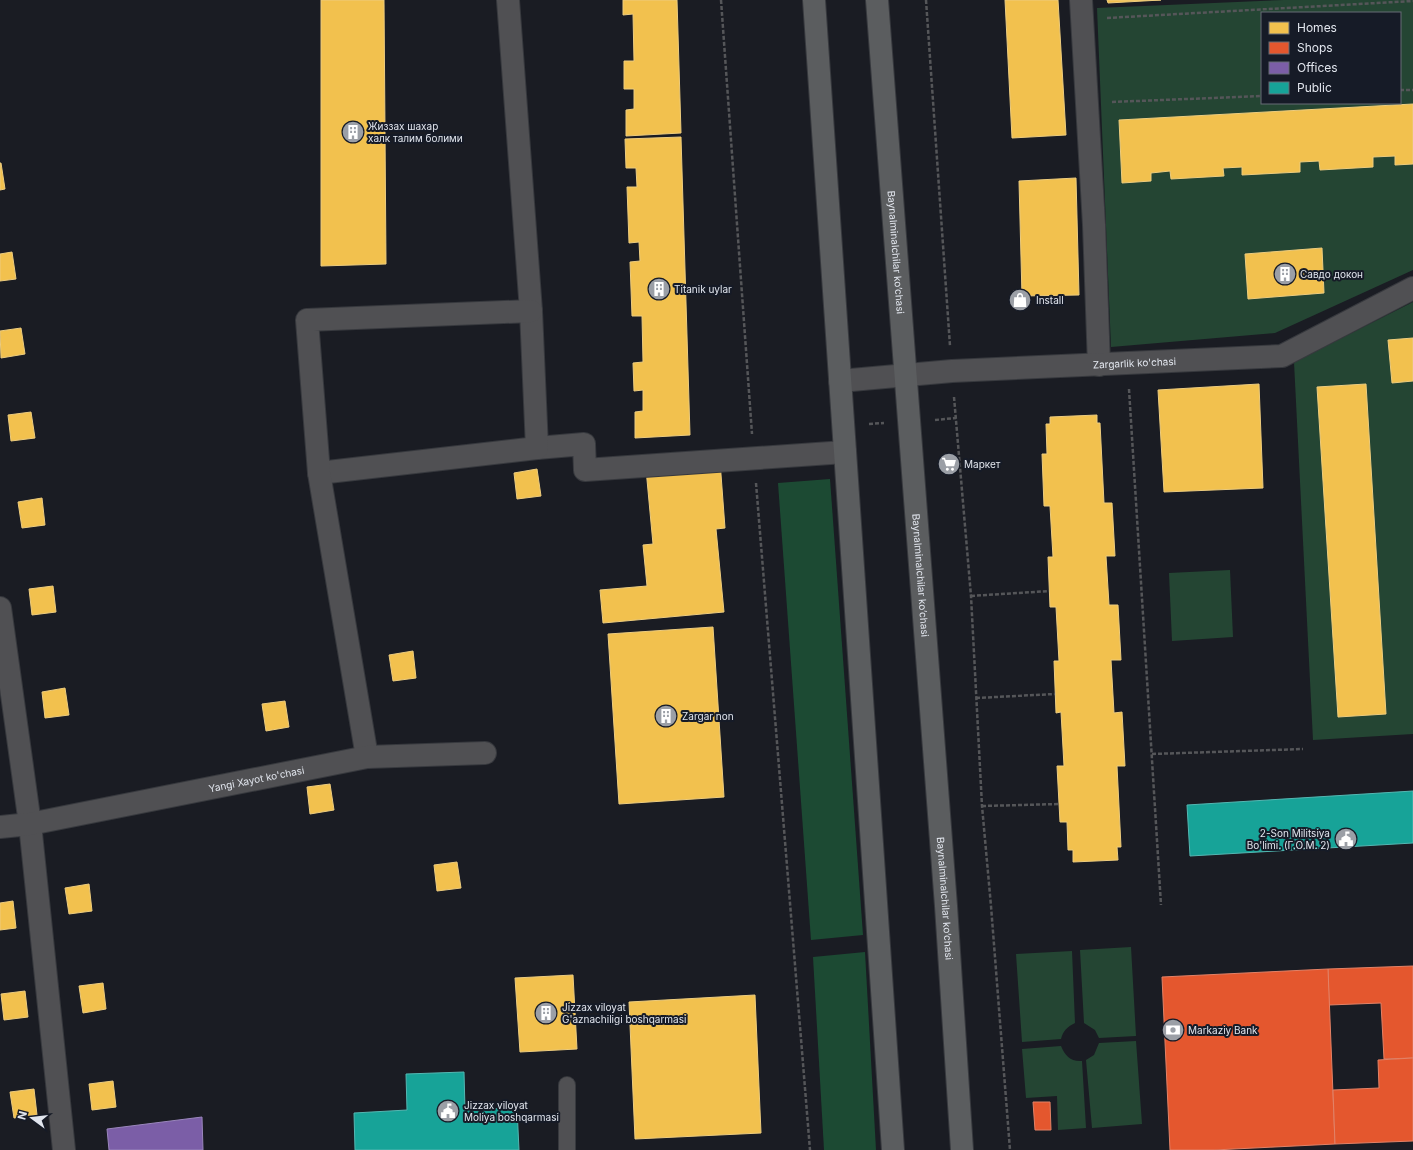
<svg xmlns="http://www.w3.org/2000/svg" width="1413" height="1150" font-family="Inter,sans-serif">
<rect width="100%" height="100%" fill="#1a1c23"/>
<g fill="#244533" fill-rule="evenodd">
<path d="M1284 0H1413V270L1275 333 1111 347 1097 8ZM1262 13H1400V103H1262Z"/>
<path d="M1413 302V734L1313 740 1294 362Z"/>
<path d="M1230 570 1233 637 1172 641 1169 573Z"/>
<path d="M1131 947 1136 1036 1099 1038 1095 1030 1084 1023 1080 950Z"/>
<path d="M1072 951 1075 1023C1067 1027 1063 1031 1061 1039L1022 1042 1016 954Z"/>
<path d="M1136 1041 1142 1124 1092 1128 1086 1060 1094 1055 1099 1043Z"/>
<path d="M1061 1046C1065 1056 1071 1062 1082 1061L1086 1128 1058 1130 1057 1096 1026 1098 1022 1049Z"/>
</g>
<g fill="#1c4a33">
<path d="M830 479 863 935 811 940 778 483Z"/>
<path d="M865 952 876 1150H824L813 957Z"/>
</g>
<g fill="#f2c14e" stroke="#edcc7e">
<path d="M321 0H384L386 264 321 266Z"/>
<path d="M623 0H677L681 133 626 136V110L634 109V89H624V61H634L633 14 623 15Z"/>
<path d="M1005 0H1058L1066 135 1012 138Z"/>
<path d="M1107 0H1161L1108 3Z"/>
<path d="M1413 104V164L1395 165V156L1373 157V167L1320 170 1319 161 1300 162V172L1242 175V167L1223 168 1224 176 1171 179 1170 171 1151 173V181L1122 183 1119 120Z"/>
<path d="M681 137 690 435 635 438V412L643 411V390L634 391 633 363 643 362 642 316H632L630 262 640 261 639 242 629 243 627 187H637L636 168H626L625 139Z"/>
<path d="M0 163H1L5 189 0 190Z"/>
<path d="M1076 178 1079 295 1022 296 1019 181Z"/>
<path d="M1322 248 1324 293 1248 299 1245 254Z"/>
<path d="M12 252 16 279 0 281V254Z"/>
<path d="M21 328 25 354 1 358 0 331Z"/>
<path d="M1413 338V381L1392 383 1388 340Z"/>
<path d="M1259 384 1263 488 1164 492 1158 390Z"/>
<path d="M1366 384 1386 714 1338 717 1317 387Z"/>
<path d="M31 412 35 438 11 441 8 415Z"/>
<path d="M1097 415V423H1100L1104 503H1112L1115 556H1106L1109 605H1118L1121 660H1111L1114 713 1122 712 1125 766H1117L1121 847H1117L1118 860 1073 862V850H1068L1067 822H1060L1057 766H1064L1061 712 1056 713 1054 661H1059L1056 607H1050L1048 557H1053L1050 506H1044L1042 454H1047L1046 424H1050V417Z"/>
<path d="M720 461 725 528 716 529 724 612 603 623 600 590 647 586 643 545 653 544 646 469Z"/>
<path d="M537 469 541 496 517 499 514 473Z"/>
<path d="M42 498 45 525 22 528 18 502Z"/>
<path d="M53 586 56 612 32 615 29 589Z"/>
<path d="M713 627 724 797 619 804 608 634Z"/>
<path d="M413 651 416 678 393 681 389 655Z"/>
<path d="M65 688 69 715 45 718 42 692Z"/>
<path d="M285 701 289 727 266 731 262 704Z"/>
<path d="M330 784 334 810 310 814 307 787Z"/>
<path d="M457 862 461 888 437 891 434 865Z"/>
<path d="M89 884 92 911 69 914 65 888Z"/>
<path d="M13 901 16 928 0 930V903Z"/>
<path d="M573 975 577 1049 520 1052 515 978Z"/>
<path d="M103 983 106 1009 83 1013 79 986Z"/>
<path d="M25 991 28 1017 4 1020 1 994Z"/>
<path d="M755 995 761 1133 635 1139 629 1002Z"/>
<path d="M113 1081 116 1107 92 1110 89 1084Z"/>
<path d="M34 1089 37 1115 14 1118 10 1092Z"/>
</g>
<g fill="#e4572e" stroke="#e38267">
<path d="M1413 966V1058L1384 1059 1381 1003 1329 1005 1328 969Z"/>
<path d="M1328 969 1335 1144 1214 1150H1170L1162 977Z"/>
<path d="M1413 1058V1141L1335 1144 1333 1090 1379 1088 1378 1060Z"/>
<path d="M1033 1102H1050L1051 1130H1035Z"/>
</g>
<path fill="#7b5ea7" stroke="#9a86bc" d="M202 1117 203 1150H109L107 1129Z"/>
<g fill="#17a398" stroke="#54b7b2">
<path d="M1413 791V843L1190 856 1187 805Z"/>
<path d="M464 1072 465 1110 517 1108 519 1150H355L354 1113 407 1110 406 1074Z"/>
</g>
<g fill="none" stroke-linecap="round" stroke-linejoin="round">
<g stroke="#37393e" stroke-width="18">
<path id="lane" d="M567 1085V1150"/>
</g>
<g stroke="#37393e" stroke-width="24">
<g id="street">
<path d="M1081 0 1094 225 1099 365"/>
<path id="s1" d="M840 381 952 371 1282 356 1413 288"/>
<path d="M537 448 584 444 585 470 845 452"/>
<path d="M319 473 537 448 531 311 508 0"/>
<path d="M0 608 30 824 64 1150"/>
<path d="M367 757 319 473 307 320 531 311"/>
<path id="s2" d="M0 827 30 824 367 757 485 753"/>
</g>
</g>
<g stroke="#37393e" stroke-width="24">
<g id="secondary">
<path d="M814 0 893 1150"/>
<path id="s3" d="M877 0 946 906 962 1150"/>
</g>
</g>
<g stroke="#555659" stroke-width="2.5" stroke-dasharray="4 2" stroke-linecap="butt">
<path d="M721 0 752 434"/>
<path d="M926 0 950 346"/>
<path d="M1107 18 1413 1"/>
<path d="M1400 90H1413"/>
<path d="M1112 102 1262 96"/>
<path d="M1129 389 1161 905"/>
<path d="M954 397 971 596 982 806 991 906 1010 1150"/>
<path d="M935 420 956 418"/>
<path d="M869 424 884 423"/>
<path d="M756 483 810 1150"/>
<path d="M971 596 1049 591"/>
<path d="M976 698 1055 694"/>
<path d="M1152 754 1303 749"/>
<path d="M982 806 1060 804"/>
</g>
<use href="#lane" stroke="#505053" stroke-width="16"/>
<use href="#street" stroke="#505053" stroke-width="22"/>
<use href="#secondary" stroke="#5b5d5f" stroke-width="22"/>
</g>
<defs>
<g id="building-disc" transform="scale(1.15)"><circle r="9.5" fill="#9b9fa6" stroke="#161b27"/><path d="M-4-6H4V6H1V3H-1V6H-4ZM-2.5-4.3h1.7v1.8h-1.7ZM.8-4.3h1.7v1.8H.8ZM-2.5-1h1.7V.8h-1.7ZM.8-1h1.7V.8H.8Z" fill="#fff"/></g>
<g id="shop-disc" transform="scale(1.15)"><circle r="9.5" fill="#9b9fa6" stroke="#161b27"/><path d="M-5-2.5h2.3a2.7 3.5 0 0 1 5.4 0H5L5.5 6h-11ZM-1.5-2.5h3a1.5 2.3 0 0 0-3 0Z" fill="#fff"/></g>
<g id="supermarket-disc" transform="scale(1.15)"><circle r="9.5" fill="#9b9fa6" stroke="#161b27"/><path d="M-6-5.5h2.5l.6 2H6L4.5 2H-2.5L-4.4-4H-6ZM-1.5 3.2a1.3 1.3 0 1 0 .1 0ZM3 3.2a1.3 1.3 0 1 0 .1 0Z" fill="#fff"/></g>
<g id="civic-disc" transform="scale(1.15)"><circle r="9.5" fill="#9b9fa6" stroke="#161b27"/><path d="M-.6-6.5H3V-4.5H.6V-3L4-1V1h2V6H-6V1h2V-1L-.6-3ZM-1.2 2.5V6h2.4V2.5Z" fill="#fff"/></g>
<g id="bank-disc" transform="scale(1.15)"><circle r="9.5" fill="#9b9fa6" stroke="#161b27"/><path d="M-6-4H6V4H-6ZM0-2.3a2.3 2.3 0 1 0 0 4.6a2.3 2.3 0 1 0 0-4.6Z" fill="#fff"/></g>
</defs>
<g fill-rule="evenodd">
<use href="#building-disc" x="353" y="132"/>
<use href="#building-disc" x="1285" y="274"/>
<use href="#building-disc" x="659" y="289"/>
<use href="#shop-disc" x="1020" y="300"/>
<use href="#supermarket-disc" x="949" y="464"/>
<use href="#building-disc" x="666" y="716"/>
<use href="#civic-disc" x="1346" y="839"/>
<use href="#building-disc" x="546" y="1013"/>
<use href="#bank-disc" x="1173" y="1030"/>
<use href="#civic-disc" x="448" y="1111"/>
</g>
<g text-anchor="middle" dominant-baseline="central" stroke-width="4" stroke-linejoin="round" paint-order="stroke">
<g font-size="10" fill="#e1e5ed" stroke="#161b27" text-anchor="start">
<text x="368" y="126">Жиззах шахар<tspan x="368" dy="12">халк талим болими</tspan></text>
<text x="1300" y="274">Cавдо докон</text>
<text x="674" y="289">Titanik uylar</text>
<text x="1036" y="300">Install</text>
<text x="964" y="464">Маркет</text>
<text x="682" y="716">Zargar non</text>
<text x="1330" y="833" text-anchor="end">2-Son Militsiya<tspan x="1330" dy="12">Bo'limi. (Г.О.М. 2)</tspan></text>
<text x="562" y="1007">Jizzax viloyat<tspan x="562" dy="12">G'aznachiligi boshqarmasi</tspan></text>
<text x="1188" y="1030">Markaziy Bank</text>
<text x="464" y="1105">Jizzax viloyat<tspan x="464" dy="12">Moliya boshqarmasi</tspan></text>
</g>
<g font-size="10" fill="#e1e5ed" stroke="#161b27">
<text stroke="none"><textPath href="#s3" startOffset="253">Baynalminalchilar ko’chasi</textPath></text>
<text stroke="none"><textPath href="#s1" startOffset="295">Zargarlik ko'chasi</textPath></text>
<text stroke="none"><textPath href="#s3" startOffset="577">Baynalminalchilar ko’chasi</textPath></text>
<text stroke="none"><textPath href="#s2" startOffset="261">Yangi Xayot ko'chasi</textPath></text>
<text stroke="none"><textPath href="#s3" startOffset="901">Baynalminalchilar ko’chasi</textPath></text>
</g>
</g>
<rect x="1261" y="12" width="140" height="92" fill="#161b27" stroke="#676c76"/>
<rect x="1269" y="22" width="20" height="12" fill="#f2c14e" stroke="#676c76"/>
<text x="1297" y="32" font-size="12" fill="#e1e5ed">Homes</text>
<rect x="1269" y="42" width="20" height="12" fill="#e4572e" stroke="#676c76"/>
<text x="1297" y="52" font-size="12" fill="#e1e5ed">Shops</text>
<rect x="1269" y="62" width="20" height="12" fill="#7b5ea7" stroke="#676c76"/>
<text x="1297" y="72" font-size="12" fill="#e1e5ed">Offices</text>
<rect x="1269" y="82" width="20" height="12" fill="#17a398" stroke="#676c76"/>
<text x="1297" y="92" font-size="12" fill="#e1e5ed">Public</text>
<g transform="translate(32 1118) rotate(285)" stroke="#161b27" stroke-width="3" paint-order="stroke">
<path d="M0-3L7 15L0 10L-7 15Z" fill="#e1e5ed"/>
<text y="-6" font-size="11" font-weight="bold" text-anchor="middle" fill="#e1e5ed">N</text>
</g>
</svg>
